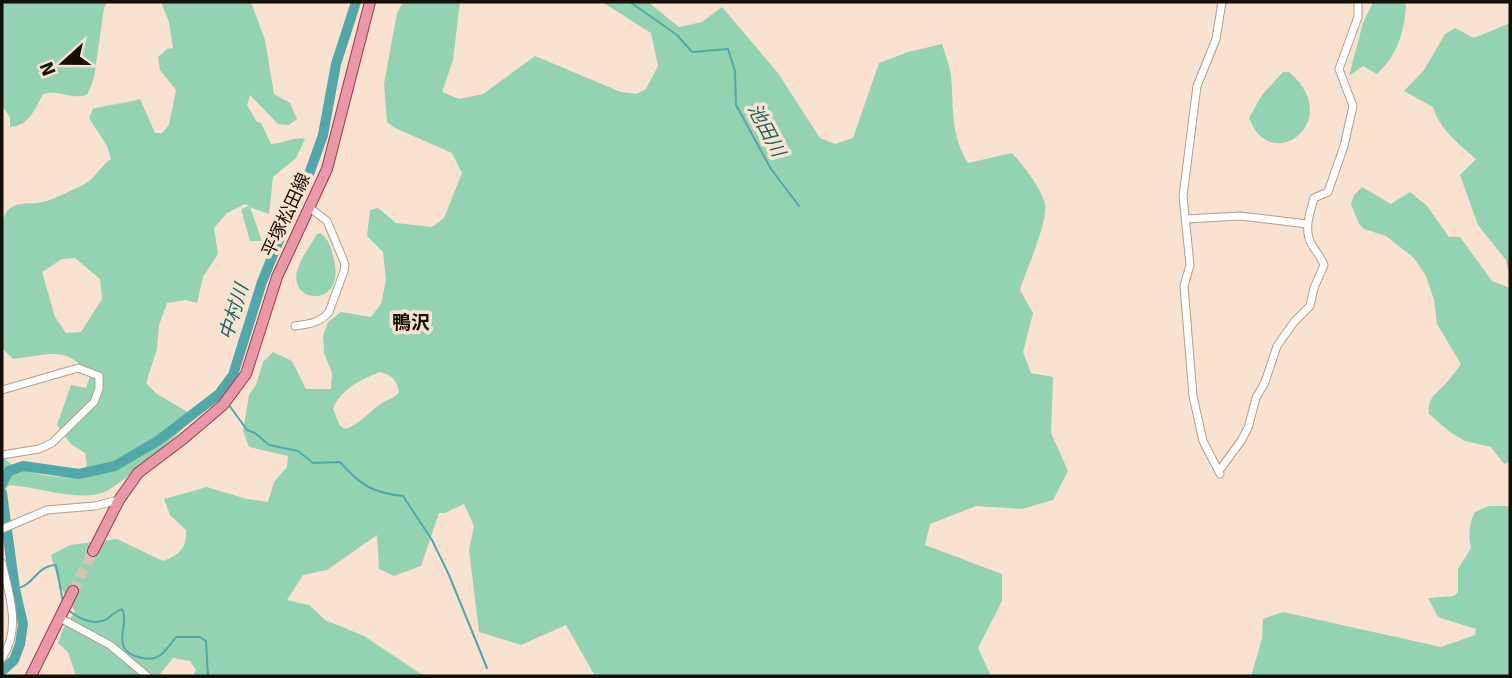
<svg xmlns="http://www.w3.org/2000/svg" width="1512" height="678" font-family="Signika,'Noto Sans JP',sans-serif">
<rect width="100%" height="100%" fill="#fae2d0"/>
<g fill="#93d3b2" fill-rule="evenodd">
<path d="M2 2H107L104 8 94 78 87 95C71 100 58 89 43 94 35 109 29 126 10 127V117L2 106Z"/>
<path d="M161 2H251L265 40 274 94 290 103 297 119 289 125 278 124 250 95 247 105 257 122 261 123 271 144C282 144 296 136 305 139L296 158 273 177 269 214 250 207 262 241H250L241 209 249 206 245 204 227 213 214 228 218 254 203 277 197 303 186 300 167 303 159 325 157 349 146 383 157 394 186 411 191 421C176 436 119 488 102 493 75 501 37 487 10 485L2 492V456C21 477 57 476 83 479L87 464 85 453 71 444 57 425 71 385 86 388 90 376C68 344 47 355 13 359L2 348V223C9 196 27 207 47 201 58 197 72 190 83 185 96 178 100 166 111 159L107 146 89 118 93 109C108 104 124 104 140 99L155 133H162L169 125 176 90 160 70 158 57 167 49 173 48 169 22ZM75 258 100 279 102 299 81 332 66 333 55 317 42 272 62 259Z"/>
<path d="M403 2H460L453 60 442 92 459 99 483 94 535 56 621 92 636 94 646 89 658 66 651 33 602 2H648L679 27 702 22 722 7 778 73 820 138 835 144 853 138 879 63 908 52 942 44C945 54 950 66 951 76 954 110 950 133 968 163L1012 153C1021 162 1043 191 1045 204 1048 223 1026 270 1020 290L1033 313 1023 352 1031 373 1053 377 1051 433 1068 471 1053 500 1022 509 976 506 930 524 925 545 1002 574V601L978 648 991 676H595L566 625 521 645 479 632 469 550 474 526 464 504 445 513H439L421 566 394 576 379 569 377 535 327 570 303 575 287 600 309 605 325 620 364 636 421 674 439 676H193L196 670 190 661 173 658 160 674 161 676H76L68 652 58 643 63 629 75 612 59 584 51 555 70 545 117 539 163 561C179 555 187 548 186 530L170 515 164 499 207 487 247 499 268 502 274 482 287 467 288 456 249 447 243 431 249 395 256 385 263 362 273 352 292 361 306 389H331L332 373 324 353 323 336 328 322 341 312 371 317 381 304 386 280 383 252 367 236 370 210 378 208 396 223 432 227 444 218 462 173 452 153 395 128 387 122 384 84 397 13ZM380 372C392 375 397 380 399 393 393 399 386 400 379 405 368 413 359 424 346 429L340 426 333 409C340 390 361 379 380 372Z"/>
<path d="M1373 2H1406C1405 30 1398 55 1377 74L1363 66 1349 76 1363 23Z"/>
<path d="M1510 23V280L1506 260 1478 225 1460 175 1476 159C1459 144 1440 130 1433 107L1404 91 1424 70 1445 34 1455 28 1474 38Z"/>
<path d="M1283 72H1289C1346 120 1271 177 1249 118L1262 95Z"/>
<path d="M1362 187 1391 204 1410 192 1427 206 1449 237H1460L1492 281 1510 288V462L1504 464 1491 447 1465 441 1450 432 1429 414C1427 397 1437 394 1447 382 1452 377 1456 370 1461 364L1437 324 1434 300 1426 276 1414 258 1386 236 1364 229 1359 224 1351 204 1354 195Z"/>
<path d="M320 233C328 238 331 247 333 256 349 310 285 305 298 268 302 256 311 245 317 234Z"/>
<path d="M1489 506H1510V676H1251L1262 639 1263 619 1283 612 1441 647 1475 635 1476 629 1438 617 1428 598 1454 596 1458 592V569L1471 548C1468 535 1469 524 1475 512Z"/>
</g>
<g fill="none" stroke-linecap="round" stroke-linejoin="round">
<g stroke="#52a8a9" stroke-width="2">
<path d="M630 2 677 35 692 52 728 49 735 71 736 105 771 169 799 206"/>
<path d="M229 405 247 430 255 433 269 445 298 451 313 463 340 462C360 485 373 493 403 496L432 540 449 575 487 668"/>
<path d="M15 589C36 585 35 566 56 565L63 602"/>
<path d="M68 610C78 618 93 627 107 619 113 615 115 611 122 609 131 625 107 651 142 658 160 662 166 650 176 637H200L206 641 208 676"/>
</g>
<g stroke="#52a8a9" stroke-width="10">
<path d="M2 484 9 471 23 466 79 474 115 466 159 440 219 394 233 375 262 282 284 228 303 191 323 135 336 64 356 2"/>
<path d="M2 493 15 589 23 624 20 644 14 660 2 671"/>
</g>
<path stroke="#d8c2b2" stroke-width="10" stroke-dasharray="10 5" stroke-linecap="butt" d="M73 591 93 551"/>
<g stroke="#b39e8c" stroke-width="9">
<g id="minor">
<path d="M1186 219 1240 216 1307 224"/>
<path d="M295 326C308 324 320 323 329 312L344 271 345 264 327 221 310 208"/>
<path d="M2 390 78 368 99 376V389L94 402 52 443 39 449 2 455"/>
<path d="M1219 471 1241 441 1248 428 1256 398 1265 382 1277 346 1294 322 1310 306 1314 288 1324 265C1321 257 1316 252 1312 245 1303 230 1310 213 1314 198L1328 192 1344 146 1353 106 1339 69 1358 17V2"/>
<path d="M1220 474 1203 441 1193 396 1184 286 1190 265 1183 196 1197 86 1216 39 1222 2"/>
<path d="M2 529 47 510 95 506 119 500"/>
<path d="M2 563C9 595 22 628 2 658"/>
<path d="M60 618 110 645 147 676"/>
</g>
</g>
<g stroke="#973b4a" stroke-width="12">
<g id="primary">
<path d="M93 551 119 500 138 473 183 439 223 405 246 374 277 277 327 169 370 2"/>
<path d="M31 676 73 591"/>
</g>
</g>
<use href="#minor" stroke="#fff" stroke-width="7"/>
<use href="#primary" stroke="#ea98a8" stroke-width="10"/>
</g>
<g text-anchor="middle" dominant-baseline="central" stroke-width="7" stroke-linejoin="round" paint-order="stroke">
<g font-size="18" fill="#160f08" stroke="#fae2d0">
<text transform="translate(286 215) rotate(-65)">平塚松田線</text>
</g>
<g font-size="19" font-style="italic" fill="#1c6364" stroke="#fae2d0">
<text transform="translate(766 130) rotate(62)">池田川</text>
<text transform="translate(234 312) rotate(-73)">中村川</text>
</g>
<g font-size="19" font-weight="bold" fill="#160f08" stroke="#fae2d0">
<text x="411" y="323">鴨沢</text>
</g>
</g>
<rect width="1512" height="678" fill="none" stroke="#160f08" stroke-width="7"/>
<g transform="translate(63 63) rotate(249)" stroke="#fae2d0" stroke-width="5" paint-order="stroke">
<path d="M0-5L12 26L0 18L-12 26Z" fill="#160f08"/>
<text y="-10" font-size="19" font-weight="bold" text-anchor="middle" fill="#160f08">N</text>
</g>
</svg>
